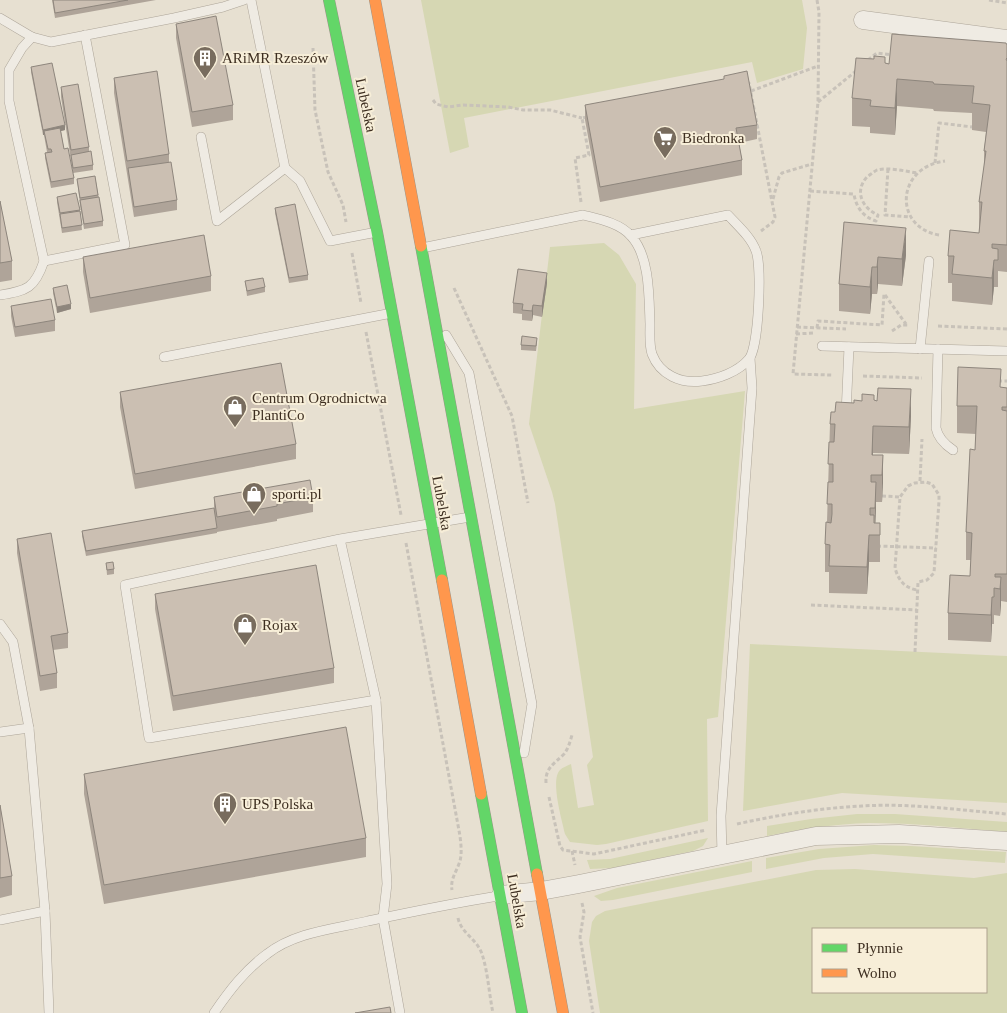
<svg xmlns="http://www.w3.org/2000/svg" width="1007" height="1013" font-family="'Times New Roman',serif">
<rect width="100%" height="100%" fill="#e7e0d1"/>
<g fill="#d6d7b3" fill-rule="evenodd">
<path d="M421 0H802L807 28 803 69 757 83 752 62 464 118 469 147 450 153Z"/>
<path d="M604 243 619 255 636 284 634 409 745 391 718 717 707 719 708 821 606 844 597 845 570 842 565 834C562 820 550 780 560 770 563 767 567 766 571 764L578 808 594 805 587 765 593 757 555 504 552 492 529 424 550 247Z"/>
<path d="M750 644 1007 656V803L842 793 743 811Z"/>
<path d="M857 814H895L1007 822V832C961 828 915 823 869 823 835 824 801 829 767 836V826L811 819Z"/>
<path d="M708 838 703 846 693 851 613 868 590 869 587 860 610 859Z"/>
<path d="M874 845 911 846 1006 852 1005 863 873 854 824 858 766 869V858L819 849Z"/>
<path d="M752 861V872L613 900 601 901 594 896 617 888Z"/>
<path d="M855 869 974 878 1007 873V1013H600L589 941 592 922 596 916 605 911 661 900 816 870ZM813 929H986V992H813Z"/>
</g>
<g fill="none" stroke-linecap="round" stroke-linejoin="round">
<g stroke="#ada599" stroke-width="10">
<g id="lane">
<path d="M251 0 285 168 300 181 330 241 377 232"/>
<path d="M0 18 32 37 51 42 174 18 223 7 244 0"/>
<path d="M201 137 217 221 285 168"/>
<path d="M422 248 583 215C599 219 620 223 631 236 650 256 649 298 650 324 650 334 649 345 652 354 660 375 681 384 702 381 718 379 738 372 749 359 759 347 762 266 756 251 751 237 738 226 728 215L631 235"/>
<path d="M44 261 125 245 85 35"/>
<path d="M0 295C27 291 35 288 44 261L9 101V70L22 48 32 37"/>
<path d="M446 335 469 373 532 704 524 753"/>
<path d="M822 346 1007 351"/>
<path d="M920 349 929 261"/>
<path d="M938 349 936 428C938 438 944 444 953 450"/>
<path d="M164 357 392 313"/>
<path d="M846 414 849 347"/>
<path d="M340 539 376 700 149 738 125 585 340 539 470 517"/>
<path d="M0 624 13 642 29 728 0 732"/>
<path d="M376 700 387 884 383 918 400 1013"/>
<path d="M29 728 45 911 49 1013"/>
<path d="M722 855 721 816 752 388 750 358"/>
<path d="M0 920 45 911"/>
<path d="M214 1013C229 991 245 970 267 954 295 932 334 929 368 921 411 912 454 903 498 896"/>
</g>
</g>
<g stroke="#ada599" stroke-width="19">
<g id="street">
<path d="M863 20 1007 39"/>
<path d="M501 895 541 891 579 884 816 836 899 834 1007 841"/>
</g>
</g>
<g stroke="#9c958a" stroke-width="12">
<g id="fast">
<path d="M329 0 377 232 442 580"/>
<path d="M421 246 537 874"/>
<path d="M481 794 522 1013"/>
</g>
</g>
<g stroke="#9c958a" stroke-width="12">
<g id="slow">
<path d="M375 0 421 246"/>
<path d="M442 580 481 794"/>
<path d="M537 874 563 1013"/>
</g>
</g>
<g stroke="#c8c2b9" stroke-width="3" stroke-dasharray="4 2.5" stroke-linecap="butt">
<path d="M817 0 819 12 818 102 793 374 832 375"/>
<path d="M989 0 1007 3"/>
<path d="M313 48 315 110 328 172 343 205 346 222"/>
<path d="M868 60 877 53 892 55"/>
<path d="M746 83H749L775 217 773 222 761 231"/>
<path d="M751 91 818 66"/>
<path d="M433 100 436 104 448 107 463 105 508 107 523 110H550L582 118"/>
<path d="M818 102 856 71"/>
<path d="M935 163 939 123 973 127"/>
<path d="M888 169 885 215 910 217"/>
<path d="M810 191 854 194C856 207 863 217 876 221L878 215C862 208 854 191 867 177 870 175 873 172 877 170 889 167 904 171 917 173"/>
<path d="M773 199 779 177 782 173 812 164"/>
<path d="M581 202 575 158 589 155 582 118 588 117"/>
<path d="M939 235C893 227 896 167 945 161"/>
<path d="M352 253 361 303"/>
<path d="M454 288 512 416 528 503"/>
<path d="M885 295 906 324"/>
<path d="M938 326 1007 329"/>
<path d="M797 327 846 329"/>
<path d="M817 328 818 321 882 325 884 294"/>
<path d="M892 331 901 325H909"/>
<path d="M366 332 401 515"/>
<path d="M796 334 813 333"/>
<path d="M863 376 922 378"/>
<path d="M998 381H1007"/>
<path d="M920 481 922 439"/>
<path d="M882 496 900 497"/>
<path d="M406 543 460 836C461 845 462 853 460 861 457 871 450 879 452 890"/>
<path d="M877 546 936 548"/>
<path d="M811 605 917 610"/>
<path d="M915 652 918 582 927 580 934 573 939 501V495L932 484 926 482 915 483 908 486 900 497 895 568C898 579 904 588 917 590"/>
<path d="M546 783C545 768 554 764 564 754 568 749 570 742 572 735"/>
<path d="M549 797 560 846 563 850 594 854 706 830"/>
<path d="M737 824C778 815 820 808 862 806 910 803 959 810 1007 814"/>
<path d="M572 851 575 865"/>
<path d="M582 903 584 912 580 937 593 1013"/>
<path d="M458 918C461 933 477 939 482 954 488 972 489 994 493 1013"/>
</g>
<use href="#lane" stroke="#efebe3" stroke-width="9"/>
<use href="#street" stroke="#efebe3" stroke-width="18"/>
<use href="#fast" stroke="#63d668" stroke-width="11"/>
<use href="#slow" stroke="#ff974d" stroke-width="11"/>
</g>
<g fill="#afa499">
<path d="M52 0H156L55 18Z"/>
<path d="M176 24 233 105V120L192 127 176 38Z"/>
<path d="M1007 45V272L998 271V287H994L992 305 952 301V283H948V256L979 233V202L984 168V151L986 132 972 130V113L934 111 933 109 897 106 895 135 870 133V127L852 126V98L885 63 889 64Z"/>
<path d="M31 67 65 130 61 131 64 149 74 178V184L51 188 45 158V153L47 152 44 135H43L31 72Z"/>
<path d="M114 78 169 154V162L177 200V210L134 217 114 93Z"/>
<path d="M61 87 89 147V152L93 165V170L73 173 61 97Z"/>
<path d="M585 105 757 125V139L739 143 742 160V175L600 202 585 120Z"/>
<path d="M95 176 103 221V226L84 229 80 205 77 179Z"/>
<path d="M57 197 80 210 82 230 62 233 57 202Z"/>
<path d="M0 201 12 261V280L0 282Z"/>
<path d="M275 208 308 275V280L289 283 275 213Z"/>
<path d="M844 222 906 255 902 286 878 284 877 294H872L870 314 839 311V284Z"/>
<path d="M83 257 211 276V291L90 313 83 272Z"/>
<path d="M245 281 265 287V292L247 296Z"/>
<path d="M547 283 542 317 533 315 532 321 522 320V314L513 313V303Z"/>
<path d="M53 288 71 309 57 313 53 293Z"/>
<path d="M11 306 55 320V331L15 337 11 316Z"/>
<path d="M537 343 536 351 521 350V345Z"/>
<path d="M1001 387 1007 388V602L1001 601 1000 616 994 615V624H992L991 642 948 640V613L970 576 971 560H966V532L975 450 976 434 957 433V406Z"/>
<path d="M120 392 296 444V459L135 489 120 407Z"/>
<path d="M874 400 911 416 909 454 873 453V455H883L882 502H876L875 523H880V562H869L867 594 829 593V572H825V544L827 522 830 424 835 412 854 403Z"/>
<path d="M214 497H313V512L277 519V521L217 532V533L86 556 82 536V531L214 509Z"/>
<path d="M17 539 68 633V648L53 650 57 673V688L40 691 17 553Z"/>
<path d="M106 563 114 569V574L107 575Z"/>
<path d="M155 594 334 668V683L173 711 155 609Z"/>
<path d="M84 774 366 838V857L104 904 84 794Z"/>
<path d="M0 805 12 876V895L0 898Z"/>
</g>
<g fill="#8e867d">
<path d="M897 79V106L895 135V108Z"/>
<path d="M65 125V130L45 135 44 131V135H43V130Z"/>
<path d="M906 228V255L902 286V259Z"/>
<path d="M878 257V284L877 294V267Z"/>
<path d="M994 260V287L992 305V278Z"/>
<path d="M872 267V294L870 314V287Z"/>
<path d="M547 273V283L542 317V306Z"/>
<path d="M71 304V309L57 313V307Z"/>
<path d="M533 305V315L532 321V311Z"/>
<path d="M911 389V416L909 454V427Z"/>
<path d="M873 426V453L872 475V455Z"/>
<path d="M883 455V483L882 502V475Z"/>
<path d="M876 482V509L875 535V508Z"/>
<path d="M869 535V562L867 594V567Z"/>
<path d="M1001 577V605L1000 616V589Z"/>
<path d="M992 597V624L991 642V615Z"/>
</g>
<g fill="#cbbfb2" stroke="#8e867d">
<path d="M53 0H128L55 13Z"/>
<path d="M216 16 233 105 192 112 176 24Z"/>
<path d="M892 34 1006 43 1007 45V58L1006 59 1007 61V245L992 244V248L998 249V260H994L992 278 952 274 954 256H948L950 230 979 233 982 202H979L986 151H984L990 105 972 103 974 86 934 84 933 82 897 79 895 108 870 106 871 100 852 98 856 58 874 59V56L885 57V63L889 64Z"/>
<path d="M52 63 65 125 43 130 31 67Z"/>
<path d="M157 71 169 154 127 161 114 78Z"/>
<path d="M747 71 757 125 736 128 742 160 600 187 585 105 724 79V76Z"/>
<path d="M78 84 89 147 71 150 61 87Z"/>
<path d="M60 128 64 149 68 148 74 178 51 182 45 153 52 152 51 149H48L44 131Z"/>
<path d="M91 151 93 165 73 168 71 155Z"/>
<path d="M171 162 177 200 134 207 128 168Z"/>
<path d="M95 176 98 195 80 198 77 179Z"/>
<path d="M76 193 80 210 60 213 57 197Z"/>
<path d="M99 197 103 221 84 224 80 200Z"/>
<path d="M0 201 12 261 0 263Z"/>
<path d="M295 204 308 275 289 278 275 208Z"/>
<path d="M80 211 82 225 62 228 60 214Z"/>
<path d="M844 222 906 228 902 259 878 257 877 267H872L870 287 839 284Z"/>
<path d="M204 235 211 276 90 298 83 257Z"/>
<path d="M518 269 547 273 542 306 533 305 532 311 522 310 523 304 513 303Z"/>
<path d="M263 278 265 287 247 291 245 281Z"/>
<path d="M67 285 71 304 57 307 53 288Z"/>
<path d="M51 299 55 320 15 327 11 306Z"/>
<path d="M522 336 537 338 536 346 521 345Z"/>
<path d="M281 363 296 444 135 474 120 392Z"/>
<path d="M958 367 1001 369 1000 387 1007 388V407H1002V410L1007 411V574H995V577H1001L1000 589 994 588V597H992L991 615 948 613 950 575 970 576 972 533 966 532 970 449 975 450 977 406H957Z"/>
<path d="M878 388 911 389 909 427 873 426 872 455H883L882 475H871V482H876L875 508H870V515H874V523H880V535H869L867 567 829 566 830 545 825 544 826 522 831 523 832 514V504H827L828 482H833V464H828L829 442H834L835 424H830L831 412H835L836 402 854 403V400L862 401V394L874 395V400L877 401Z"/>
<path d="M310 480 313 497 277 504V506L217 517 214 497Z"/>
<path d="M214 508 217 528 86 551 82 531Z"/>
<path d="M51 533 68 633 51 636 57 673 40 676 17 539Z"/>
<path d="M113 562 114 569 107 570 106 563Z"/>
<path d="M316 565 334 668 173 696 155 594Z"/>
<path d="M346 727 366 838 104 885 84 774Z"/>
<path d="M0 805 12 876 0 878Z"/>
<path d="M390 1007 391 1013H355Z"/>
</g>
<defs>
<g id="building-pin" transform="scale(1.25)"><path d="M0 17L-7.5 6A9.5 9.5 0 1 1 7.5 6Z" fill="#786c5e" stroke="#f7eed8"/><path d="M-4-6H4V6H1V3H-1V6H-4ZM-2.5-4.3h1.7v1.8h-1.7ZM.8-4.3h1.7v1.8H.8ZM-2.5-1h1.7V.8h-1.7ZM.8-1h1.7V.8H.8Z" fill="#fff"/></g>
<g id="supermarket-pin" transform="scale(1.25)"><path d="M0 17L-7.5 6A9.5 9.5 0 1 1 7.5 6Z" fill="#786c5e" stroke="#f7eed8"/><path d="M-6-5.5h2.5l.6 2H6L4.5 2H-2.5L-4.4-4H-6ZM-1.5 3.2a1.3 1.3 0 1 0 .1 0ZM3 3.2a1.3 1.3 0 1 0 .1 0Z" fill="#fff"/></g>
<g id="shop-pin" transform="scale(1.25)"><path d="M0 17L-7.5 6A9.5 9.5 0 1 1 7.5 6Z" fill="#786c5e" stroke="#f7eed8"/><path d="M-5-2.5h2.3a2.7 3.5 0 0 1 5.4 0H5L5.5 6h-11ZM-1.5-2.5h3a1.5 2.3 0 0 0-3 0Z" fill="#fff"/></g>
</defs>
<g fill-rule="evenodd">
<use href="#building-pin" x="205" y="58"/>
<use href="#supermarket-pin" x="665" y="138"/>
<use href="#shop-pin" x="235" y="407"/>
<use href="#shop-pin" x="254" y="494"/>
<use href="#shop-pin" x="245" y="625"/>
<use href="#building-pin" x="225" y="804"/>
</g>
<g text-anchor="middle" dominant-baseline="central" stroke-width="4" stroke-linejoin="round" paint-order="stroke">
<g font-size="15" fill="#3d2e20" stroke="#f7eed8" text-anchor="start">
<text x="222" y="58">ARiMR Rzeszów</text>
<text x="682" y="138">Biedronka</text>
<text x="252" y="398">Centrum Ogrodnictwa<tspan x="252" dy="17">PlantiCo</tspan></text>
<text x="272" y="494">sporti.pl</text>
<text x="262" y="625">Rojax</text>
<text x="242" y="804">UPS Polska</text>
</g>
<g font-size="15" fill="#3d2e20" stroke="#f7eed8">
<text transform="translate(366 105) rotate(78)">Lubelska</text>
<text transform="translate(442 503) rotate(80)">Lubelska</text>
<text transform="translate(517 901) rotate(80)">Lubelska</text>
</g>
</g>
<rect x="812" y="928" width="175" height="65" fill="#f7eed8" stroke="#ada18e"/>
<rect x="822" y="944" width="25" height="8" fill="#63d668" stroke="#ada18e"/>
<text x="857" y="953" font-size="15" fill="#3d2e20">Płynnie</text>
<rect x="822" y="969" width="25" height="8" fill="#ff974d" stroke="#ada18e"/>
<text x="857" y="978" font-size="15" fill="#3d2e20">Wolno</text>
</svg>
